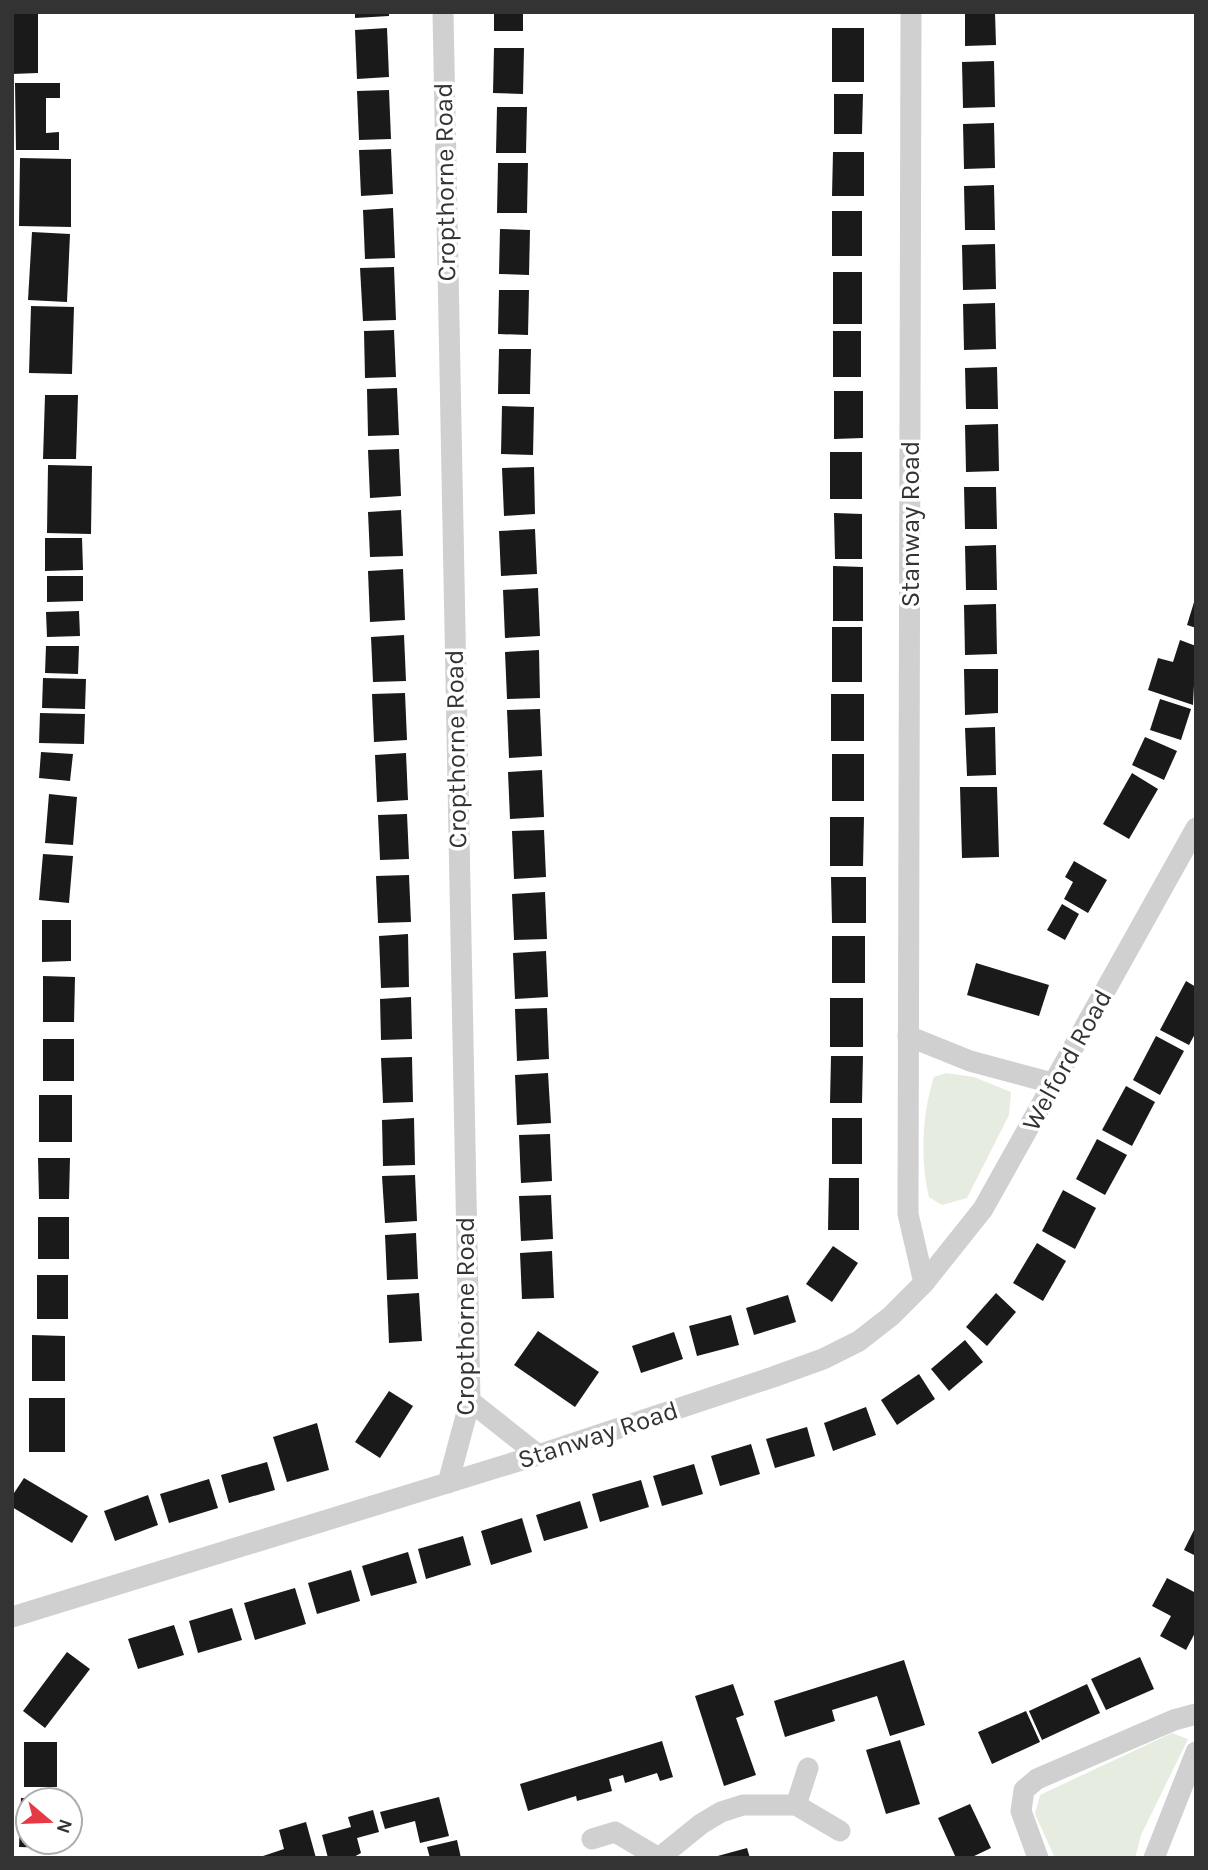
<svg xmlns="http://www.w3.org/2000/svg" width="1208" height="1870" font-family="Karla,sans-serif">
<rect width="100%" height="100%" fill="#fff"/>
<g fill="#e6ecdf">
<path d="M946 1073 974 1077 1011 1092 1009 1115 967 1198 942 1205 929 1197C920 1160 922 1113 934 1077Z"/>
<path d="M1172 1733 1188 1739 1141 1835 1135 1858H1055L1035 1814 1040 1795Z"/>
</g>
<g fill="#1a1a1a">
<path d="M355 12H389V16L355 18Z"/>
<rect x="494" y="12" width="29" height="19"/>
<path d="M965 12H995L996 45 965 46Z"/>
<path d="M12 13H38V73L12 74Z"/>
<path d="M387 28 389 77 357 79 355 30Z"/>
<rect x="832" y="28" width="32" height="54"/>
<path d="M494 48H524L523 94 493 93Z"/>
<path d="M994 61 995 107 963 108 962 62Z"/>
<path d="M15 83H60V98H46V133L59 132V150H16Z"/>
<path d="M389 90 391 139 359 140 357 91Z"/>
<path d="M834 94H863L862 134H834Z"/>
<path d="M497 107H527L526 153H496Z"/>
<path d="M994 123 995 168 964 169 963 124Z"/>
<path d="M391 149 393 194 361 196 359 150Z"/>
<path d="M833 152H864V196H832Z"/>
<path d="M20 158 71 159V227L19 226Z"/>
<path d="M498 163H528L527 213H497Z"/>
<path d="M994 185 995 230H965L964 186Z"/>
<path d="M393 208 395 258 365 259 363 210Z"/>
<rect x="832" y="211" width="30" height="45"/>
<path d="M500 229 530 230 529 275 499 274Z"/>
<path d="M32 232 70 234 67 302 28 300Z"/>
<path d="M995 244 996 289 963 290 962 245Z"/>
<path d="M394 267 396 320 363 321 360 268Z"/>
<rect x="833" y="272" width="29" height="52"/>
<path d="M499 290H529L528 335 498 334Z"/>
<path d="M995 303 996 349 964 350 963 304Z"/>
<path d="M31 306 74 307 72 374 29 373Z"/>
<path d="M394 330 396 377 365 378 364 331Z"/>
<rect x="833" y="331" width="28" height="46"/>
<path d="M499 349H531L530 394H498Z"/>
<path d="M997 367 998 409H966L965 368Z"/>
<path d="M397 388 399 435 368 436 367 389Z"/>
<path d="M834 391H863V438L834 439Z"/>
<path d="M45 395H78L76 459H43Z"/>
<path d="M502 406 534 407 533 455 501 454Z"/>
<path d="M998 424 999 471 966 472 965 425Z"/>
<path d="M399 449 401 496 370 498 368 450Z"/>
<rect x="830" y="452" width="32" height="47"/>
<path d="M48 465 92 466 91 534 47 533Z"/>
<path d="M534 467 535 514 504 516 502 468Z"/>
<path d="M964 487H996L997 529H965Z"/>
<path d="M401 510 403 556 370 557 368 512Z"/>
<path d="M834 513 862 514V559H835Z"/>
<path d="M535 529 537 574 501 576 499 531Z"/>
<path d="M45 538H82L83 570 45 571Z"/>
<path d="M996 545 997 590H966L965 546Z"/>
<path d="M833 566 863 567V621H833Z"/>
<path d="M403 569 405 620 370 622 368 571Z"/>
<path d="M47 576H83V601L47 602Z"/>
<path d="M538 588 540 636 505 638 503 590Z"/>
<path d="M1195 599H1196V628L1187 625Z"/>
<path d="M996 604 997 654 965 655 964 605Z"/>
<path d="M79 611 80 636 47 637 46 612Z"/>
<rect x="832" y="627" width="30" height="55"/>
<path d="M404 635 406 681 373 682 371 637Z"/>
<path d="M1180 640 1196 646 1193 705 1148 690 1158 658 1173 662Z"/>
<path d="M46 646H79L78 674 45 673Z"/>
<path d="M539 650 540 698 507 699 505 652Z"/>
<path d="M964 669H998V713L965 715Z"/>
<path d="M43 678 86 679 85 709 42 708Z"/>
<path d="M405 693 407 740 374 742 372 694Z"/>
<rect x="831" y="694" width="33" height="47"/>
<path d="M1160 699 1191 709 1181 740 1150 730Z"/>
<path d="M540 709 542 756 509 758 507 710Z"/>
<path d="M40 713 85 714 84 744 39 743Z"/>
<path d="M995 727 996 775 967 776 965 728Z"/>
<path d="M1145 737 1177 751 1164 780 1132 765Z"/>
<path d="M41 752 73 754 70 781 39 778Z"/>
<path d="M406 753 408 800 377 802 375 755Z"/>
<rect x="832" y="754" width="32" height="47"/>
<path d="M542 770 544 817 510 819 508 772Z"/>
<path d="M1132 773 1158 789 1129 839 1103 824Z"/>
<path d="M960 787H997L999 857 962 858Z"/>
<path d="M49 794 77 797 73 845 45 843Z"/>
<path d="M407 814 409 859 380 860 378 815Z"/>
<path d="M830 817H864L863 866H830Z"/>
<path d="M544 830 546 877 514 879 512 831Z"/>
<path d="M43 854 73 856 69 903 39 900Z"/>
<path d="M1074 861 1107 880 1088 913 1064 899 1073 882 1065 877Z"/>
<path d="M409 875 411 922 378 923 376 876Z"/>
<path d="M831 877H866V923H832Z"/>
<path d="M545 892 547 939 514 940 512 894Z"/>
<path d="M1062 904 1079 914 1065 940 1047 930Z"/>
<path d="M42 920H71V961L42 962Z"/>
<path d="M408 934 409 987 381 988 379 936Z"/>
<rect x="832" y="936" width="33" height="47"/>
<path d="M546 951 548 997 515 999 513 953Z"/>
<path d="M976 963 1049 985 1039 1016 967 995Z"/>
<path d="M43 976 75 977 74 1022H43Z"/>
<path d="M1186 981 1196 987V1032L1189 1045 1160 1030Z"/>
<path d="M411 997 412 1039 381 1040 380 999Z"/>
<rect x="830" y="998" width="33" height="49"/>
<path d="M547 1008 549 1059 517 1061 515 1009Z"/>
<path d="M1156 1036 1184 1051 1160 1095 1133 1080Z"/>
<rect x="43" y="1039" width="31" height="42"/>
<path d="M831 1056H863L862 1103H830Z"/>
<path d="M412 1057 413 1102 383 1103 381 1058Z"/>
<path d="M548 1073 551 1123 517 1125 515 1075Z"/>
<path d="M1126 1086 1155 1102 1132 1146 1102 1130Z"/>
<rect x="39" y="1095" width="33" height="47"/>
<path d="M414 1118 415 1165 383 1166 382 1120Z"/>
<rect x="832" y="1118" width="30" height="46"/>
<path d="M550 1134 552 1181 521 1183 519 1135Z"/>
<path d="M1097 1139 1127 1155 1105 1195 1076 1179Z"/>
<path d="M38 1158H70L69 1199H39Z"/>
<path d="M415 1175 417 1221 385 1223 382 1176Z"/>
<path d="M829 1178H859V1230H828Z"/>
<path d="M1063 1190 1096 1208 1075 1249 1042 1231Z"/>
<path d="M551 1195 553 1239 521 1241 519 1196Z"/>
<rect x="38" y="1217" width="31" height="42"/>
<path d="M416 1233 418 1279 387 1280 385 1235Z"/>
<path d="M1037 1243 1066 1261 1043 1301 1013 1283Z"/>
<path d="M833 1246 858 1263 832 1302 806 1284Z"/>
<path d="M552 1251 554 1298 522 1299 520 1253Z"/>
<rect x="37" y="1275" width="31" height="44"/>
<path d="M419 1293 422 1341 389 1343 387 1295Z"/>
<path d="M996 1293 1016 1312 987 1346 966 1327Z"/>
<path d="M788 1295 796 1322 754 1335 746 1308Z"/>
<path d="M731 1315 739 1345 697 1356 689 1326Z"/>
<path d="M538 1331 599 1372 575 1407 514 1365Z"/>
<path d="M674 1332 683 1359 641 1373 632 1346Z"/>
<path d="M32 1335 65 1336V1381H32Z"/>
<path d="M965 1340 983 1362 949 1391 931 1369Z"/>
<path d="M919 1374 935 1399 897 1425 881 1400Z"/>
<path d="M389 1391 413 1406 380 1458 355 1442Z"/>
<rect x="29" y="1398" width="36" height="54"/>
<path d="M866 1407 876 1435 833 1451 824 1423Z"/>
<path d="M317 1423 329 1470 287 1482 273 1437Z"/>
<path d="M807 1427 815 1456 775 1468 766 1439Z"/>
<path d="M751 1444 760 1474 720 1486 711 1456Z"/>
<path d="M267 1462 275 1490 229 1503 221 1475Z"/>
<path d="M694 1464 703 1494 662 1506 653 1476Z"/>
<path d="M24 1478 88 1516 72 1543 12 1507V1496Z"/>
<path d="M209 1479 218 1508 169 1523 160 1494Z"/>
<path d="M641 1480 649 1507 600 1522 592 1494Z"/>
<path d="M148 1495 158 1525 115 1541 104 1511Z"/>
<path d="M580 1501 588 1528 544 1541 536 1515Z"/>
<path d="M522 1518 532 1552 491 1565 481 1531Z"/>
<path d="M1196 1526V1556L1184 1550Z"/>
<path d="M463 1536 471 1565 426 1579 418 1549Z"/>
<path d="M408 1552 417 1583 371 1596 362 1566Z"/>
<path d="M351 1570 360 1601 317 1614 308 1583Z"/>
<path d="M1167 1578 1196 1593V1631L1186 1650 1160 1636 1171 1616 1152 1606Z"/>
<path d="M295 1588 306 1624 255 1640 244 1603Z"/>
<path d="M232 1608 242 1640 198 1653 189 1621Z"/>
<path d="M174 1625 184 1655 138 1669 128 1639Z"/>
<path d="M67 1652 90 1669 45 1728 23 1711Z"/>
<path d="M1140 1657 1154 1689 1106 1710 1091 1679Z"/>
<path d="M904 1660 925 1725 890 1736 877 1696 832 1710 835 1721 785 1737 774 1701Z"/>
<path d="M733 1684 744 1715 736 1718 756 1775 724 1786 695 1696Z"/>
<path d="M1087 1684 1100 1713 1042 1740 1029 1711Z"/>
<path d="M1026 1711 1040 1742 992 1764 978 1732Z"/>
<path d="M900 1740 920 1804 886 1814 866 1750Z"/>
<path d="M662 1741 673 1777 660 1781 657 1773 625 1783 623 1775 609 1779 612 1791 577 1801 576 1796 528 1811 520 1784Z"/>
<rect x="24" y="1742" width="33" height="45"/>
<path d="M439 1797 449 1836 420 1843 415 1821 385 1829 380 1812Z"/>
<path d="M21 1798H28V1842H55V1848L19 1847Z"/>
<path d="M970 1804 991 1848 970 1858H956L938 1818Z"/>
<path d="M373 1810 379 1832 357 1838 361 1853 352 1858H328L322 1835 351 1827 348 1817Z"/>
<path d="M306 1822 316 1858H257L284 1849 279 1830Z"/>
<path d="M457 1840 461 1858H430L427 1847Z"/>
<path d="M747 1848 750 1858H714V1857Z"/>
</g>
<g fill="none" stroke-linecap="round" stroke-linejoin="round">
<g stroke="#d0d0d0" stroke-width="21">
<path d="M443 12 470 1401 448 1483"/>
<path d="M911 12 908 1214 924 1283"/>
<path d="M908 1036 970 1061 1052 1083"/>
<path d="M470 1401 538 1455"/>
<path d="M12 1617 538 1455 773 1377 823 1359 859 1341 891 1316 924 1283 983 1209 1196 828"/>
<path d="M796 1805 808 1768"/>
<path d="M592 1839 615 1832 659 1858"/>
<path d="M659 1858 701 1824 721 1812 743 1805H796L840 1831"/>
<path d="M1038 1858 1021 1811 1024 1790 1037 1779 1174 1720 1196 1714"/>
<path d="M1154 1858 1196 1752"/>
</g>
</g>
<g text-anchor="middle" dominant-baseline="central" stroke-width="7" stroke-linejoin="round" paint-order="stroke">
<g font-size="26" fill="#333" stroke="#fff">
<text transform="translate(445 182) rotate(-91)">Cropthorne Road</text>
<text transform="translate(910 524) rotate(-90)">Stanway Road</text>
<text transform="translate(456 749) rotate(-91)">Cropthorne Road</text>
<text transform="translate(1067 1060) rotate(-61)">Welford Road</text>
<text transform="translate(465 1316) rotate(-90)">Cropthorne Road</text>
<text transform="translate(598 1435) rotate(-18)">Stanway Road</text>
</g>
</g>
<rect width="1208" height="1870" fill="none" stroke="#333333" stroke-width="28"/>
<g transform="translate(49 1821) rotate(109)"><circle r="33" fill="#ffffff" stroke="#adadad" stroke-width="2"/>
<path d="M0-5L12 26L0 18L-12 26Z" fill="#e63946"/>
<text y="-10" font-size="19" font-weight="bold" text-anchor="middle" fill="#333333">N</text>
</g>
</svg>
